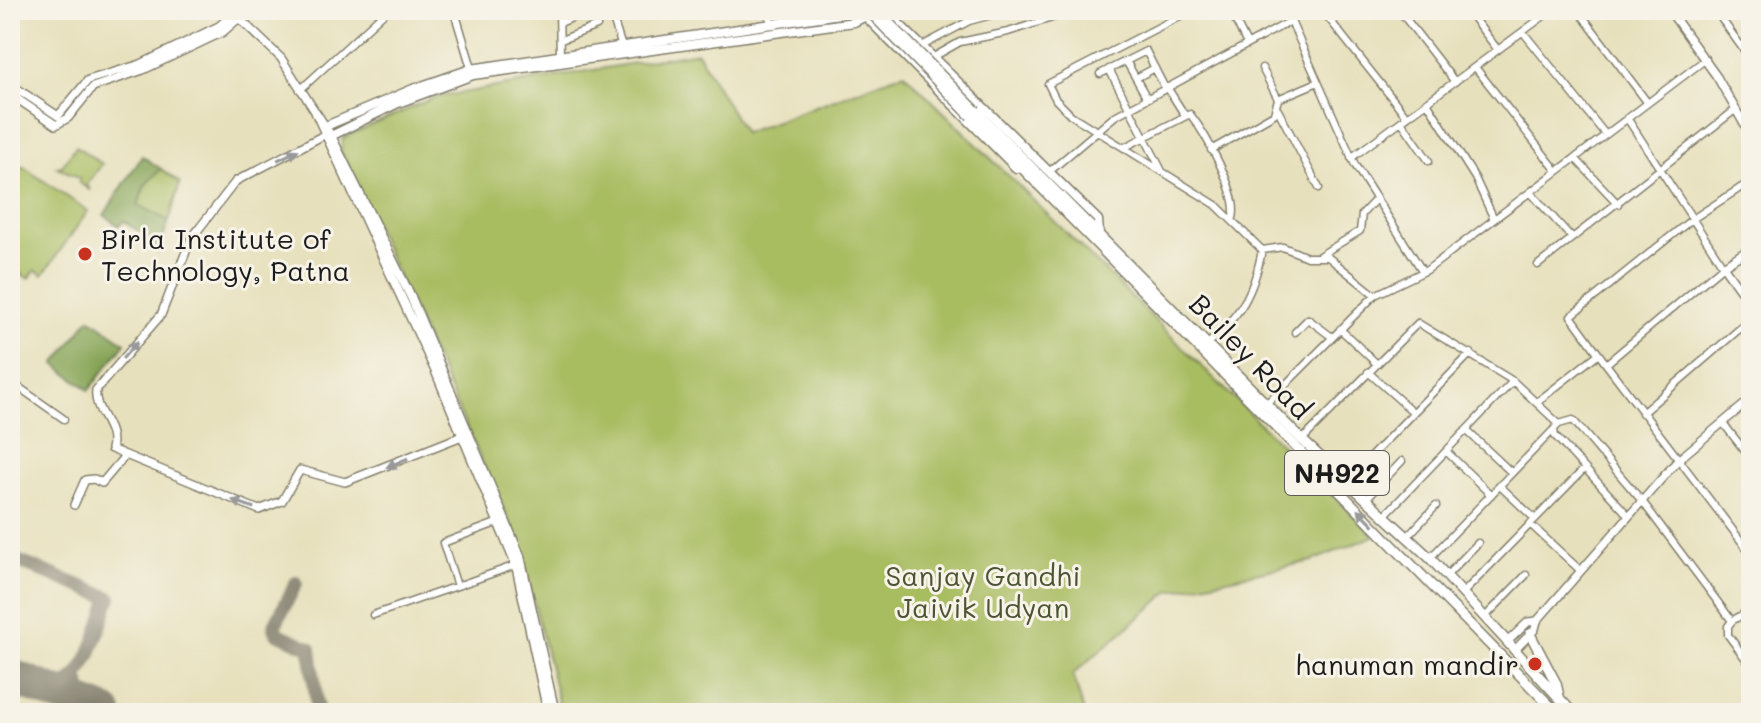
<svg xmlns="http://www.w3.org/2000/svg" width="1761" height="723" font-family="Mali,sans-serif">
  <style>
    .green { fill: #a8bc60; stroke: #626c3e; stroke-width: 2 }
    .forest { fill: #86a456; stroke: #516039; stroke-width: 2 }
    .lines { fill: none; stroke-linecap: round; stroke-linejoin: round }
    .taxiway { stroke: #827e6c; stroke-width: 14 }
    .runway { stroke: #827e6c; stroke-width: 36 }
    .minor-casing { stroke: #827e6c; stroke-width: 9 }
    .tertiary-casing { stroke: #827e6c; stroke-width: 10 }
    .secondary-casing { stroke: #827e6c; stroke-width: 11 }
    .trunk-casing { stroke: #827e6c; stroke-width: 12 }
    .minor { stroke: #fff; stroke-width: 6 }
    .tertiary { stroke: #fff; stroke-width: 7 }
    .secondary { stroke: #fff; stroke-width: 8 }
    .trunk { stroke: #fff; stroke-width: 9 }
    .trunk-bridge-casing { stroke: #827e6c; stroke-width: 12; stroke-linecap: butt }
    .trunk-bridge { stroke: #fff; stroke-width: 9 }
    .oneway { fill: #999 }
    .poi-dot { fill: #c8321e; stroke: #f7f3e8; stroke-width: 3 }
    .labels { text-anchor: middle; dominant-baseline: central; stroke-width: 6; stroke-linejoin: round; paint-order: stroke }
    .shield { fill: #f7f3e8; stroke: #5e5c59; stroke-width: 2 }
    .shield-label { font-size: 26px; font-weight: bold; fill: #1c1c1c }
    .poi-label { font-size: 28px; fill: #1c1c1c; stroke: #f7f3e8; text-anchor: start }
    .street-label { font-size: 28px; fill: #1c1c1c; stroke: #f7f3e8 }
    .park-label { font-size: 28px; fill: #4d5434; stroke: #f7f3e8 }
  </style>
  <rect width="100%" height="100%" fill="#f7f3e8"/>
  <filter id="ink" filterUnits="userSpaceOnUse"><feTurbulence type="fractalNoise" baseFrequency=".0125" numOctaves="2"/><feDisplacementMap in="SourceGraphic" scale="16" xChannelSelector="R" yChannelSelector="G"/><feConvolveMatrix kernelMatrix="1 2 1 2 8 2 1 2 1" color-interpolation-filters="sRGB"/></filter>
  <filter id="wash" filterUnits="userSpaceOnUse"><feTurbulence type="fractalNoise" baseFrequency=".006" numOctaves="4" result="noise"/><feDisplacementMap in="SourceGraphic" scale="32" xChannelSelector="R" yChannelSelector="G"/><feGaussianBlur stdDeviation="1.8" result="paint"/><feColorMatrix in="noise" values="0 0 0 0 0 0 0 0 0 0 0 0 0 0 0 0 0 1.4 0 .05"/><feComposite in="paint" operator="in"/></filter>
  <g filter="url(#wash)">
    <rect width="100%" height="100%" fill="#e7e0bc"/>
    <path class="green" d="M697,52L744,133L904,73L1374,536L1312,561L1170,591L1073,674L1084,713H561L520,545L341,151L343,138L433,98Z
      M76,146L102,164L87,185L91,191L78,182L80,178L57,167L62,166Z
      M22,166L88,211L43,275L35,270L29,279L22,274L17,281L10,276V184Z
      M161,169L180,183L169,221L138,205L145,185Z"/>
    <path class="forest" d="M142,156L161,169L145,185L138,205L169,221L158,253L146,244L148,238L124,221L119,226L104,215Z
      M90,318L125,343L89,390L55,364Z"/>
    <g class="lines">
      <path class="taxiway" d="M10,558L110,598C97,630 89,682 52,692
        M296,583L274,627L277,633L310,648L318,713
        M78,678L82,697L90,707"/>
      <path class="runway" d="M10,676L105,713"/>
    </g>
  </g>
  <g filter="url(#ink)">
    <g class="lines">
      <g class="minor-casing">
        <path id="minor" d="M559,10L560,56
          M610,10L622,47
          M765,10L774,25
          M1192,10L1048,84L1056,100L1071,115L1216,205L1262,250C1253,296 1241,313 1208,344
          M1230,10L1247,44
          M1286,10L1355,165L1423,272
          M1322,10L1407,117
          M1399,10L1455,82
          M1467,10L1498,50
          M1578,10L1647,102
          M1715,10L1751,60
          M455,14L469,10
          M560,23L590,10
          M1523,32L1605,134
          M561,40L597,26
          M922,46L969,21L1010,10
          M930,59L960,42L1008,32L1077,10
          M1126,61L1147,98
          M1475,67L1557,171
          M1262,68L1278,99L1318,82
          M1109,69L1161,169
          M1100,74L1146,51L1165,88
          M1136,78L1155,68
          M1167,87L1184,114
          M300,90L387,10
          M1427,102L1475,178L1494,219
          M1278,110L1319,188
          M1627,118L1723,266L1606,364L1751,554
          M1401,121L1429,161
          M1125,147L1190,114C1205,133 1240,195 1233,218
          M1211,150L1274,114L1278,99
          M1351,158L1552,10
          M1575,158L1618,204
          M1050,171L1115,116L1291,21
          M1530,192L1572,238
          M1262,250L1283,247L1307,257H1328L1375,295
          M1319,256L1360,231L1362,214L1376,199
          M1538,265L1735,110
          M1340,329L1376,363
          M1295,332L1308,319L1332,337
          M1606,364L1571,316L1691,220L1751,181
          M1368,372L1413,412
          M10,381L64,419
          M1537,402L1598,354
          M1266,404L1375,295L1427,270L1706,59
          M1642,413L1751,319
          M1723,423L1751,459
          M1466,430L1512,473
          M1554,430L1555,436L1629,516
          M1302,440L1418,323L1513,381L1559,424
          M1446,451L1491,495
          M1346,482L1471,353
          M1500,486L1535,519
          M1367,498L1402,461
          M1385,515L1513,381
          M499,522L443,543L457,586L516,565
          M1530,524L1581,571
          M1408,536L1436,506
          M1430,558L1559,424L1573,420L1642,501L1732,621L1728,626V635L1751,666
          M1447,575L1478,543
          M1464,592L1584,469
          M373,615L457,586
          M1484,618L1526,575
          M1732,621L1751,609"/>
      </g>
      <g class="tertiary-casing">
        <path id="tertiary" d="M454,10L473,73
          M1669,10L1717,77L1751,136
          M238,17L281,58L316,113
          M10,84L58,116L88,80L141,64L219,26L234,13
          M10,94L56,125L68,118L93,87L143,70L223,32L239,18
          M324,135L236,181L191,239L161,315L96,390C93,412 117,426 111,449L259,510L282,501L300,470L345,482L467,434
          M1751,248L1723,266L1751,305
          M74,505L85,480L94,479L102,483L124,457
          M1507,642L1528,622L1537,621
          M1514,651L1535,629L1537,621L1678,460L1751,399"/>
      </g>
      <g class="secondary-casing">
        <path id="secondary" d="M885,10L1098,220L1099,234
          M865,16L1016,168
          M316,113L331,136L411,297L520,556L555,713
          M316,113L436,372L516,565L548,713
          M326,126L413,89L471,69L866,10
          M331,136L398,103L473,75L854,22L878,10"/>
      </g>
      <g class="trunk-casing">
        <path id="trunk" d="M976,111L1302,440L1430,558L1573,713
          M971,116L1557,713
          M1530,634L1556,683L1559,696"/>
      </g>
      <use href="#minor" class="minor"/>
      <use href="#tertiary" class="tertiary"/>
      <use href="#secondary" class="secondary"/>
      <use href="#trunk" class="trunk"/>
      <g class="trunk-bridge-casing">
        <path id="trunk-bridge" d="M868,10L971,116
          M887,21L976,111"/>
      </g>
      <use href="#trunk-bridge" class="trunk-bridge"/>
    </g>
    <defs><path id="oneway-solid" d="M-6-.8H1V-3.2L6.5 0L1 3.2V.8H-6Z" transform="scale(2)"/></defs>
    <g class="oneway">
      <use href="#oneway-solid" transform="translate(288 155) rotate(-26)"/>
      <use href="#oneway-solid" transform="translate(130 350) rotate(-49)"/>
      <use href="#oneway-solid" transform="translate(397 463) rotate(157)"/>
      <use href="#oneway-solid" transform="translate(243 504) rotate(-160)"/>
      <use href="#oneway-solid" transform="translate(1366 517) rotate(-134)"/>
    </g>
  </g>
  <g class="poi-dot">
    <circle cx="85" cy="254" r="8"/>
    <circle cx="1535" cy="664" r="8"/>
  </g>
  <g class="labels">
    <rect class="shield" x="1285" y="451" width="104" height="44" rx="6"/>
    <g class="shield-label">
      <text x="1337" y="473">NH922</text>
    </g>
    <g class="poi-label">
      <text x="101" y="238">Birla Institute of<tspan x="101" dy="32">Technology, Patna</tspan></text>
      <text x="1519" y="664" text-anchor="end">hanuman mandir</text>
    </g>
    <g class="street-label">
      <text transform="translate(1251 356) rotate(46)">Bailey Road</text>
    </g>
    <g class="park-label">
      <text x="983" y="575">Sanjay Gandhi<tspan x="983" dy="32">Jaivik Udyan</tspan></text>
    </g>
  </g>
  <rect width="1761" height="723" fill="none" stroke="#f7f3e8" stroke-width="40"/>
</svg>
